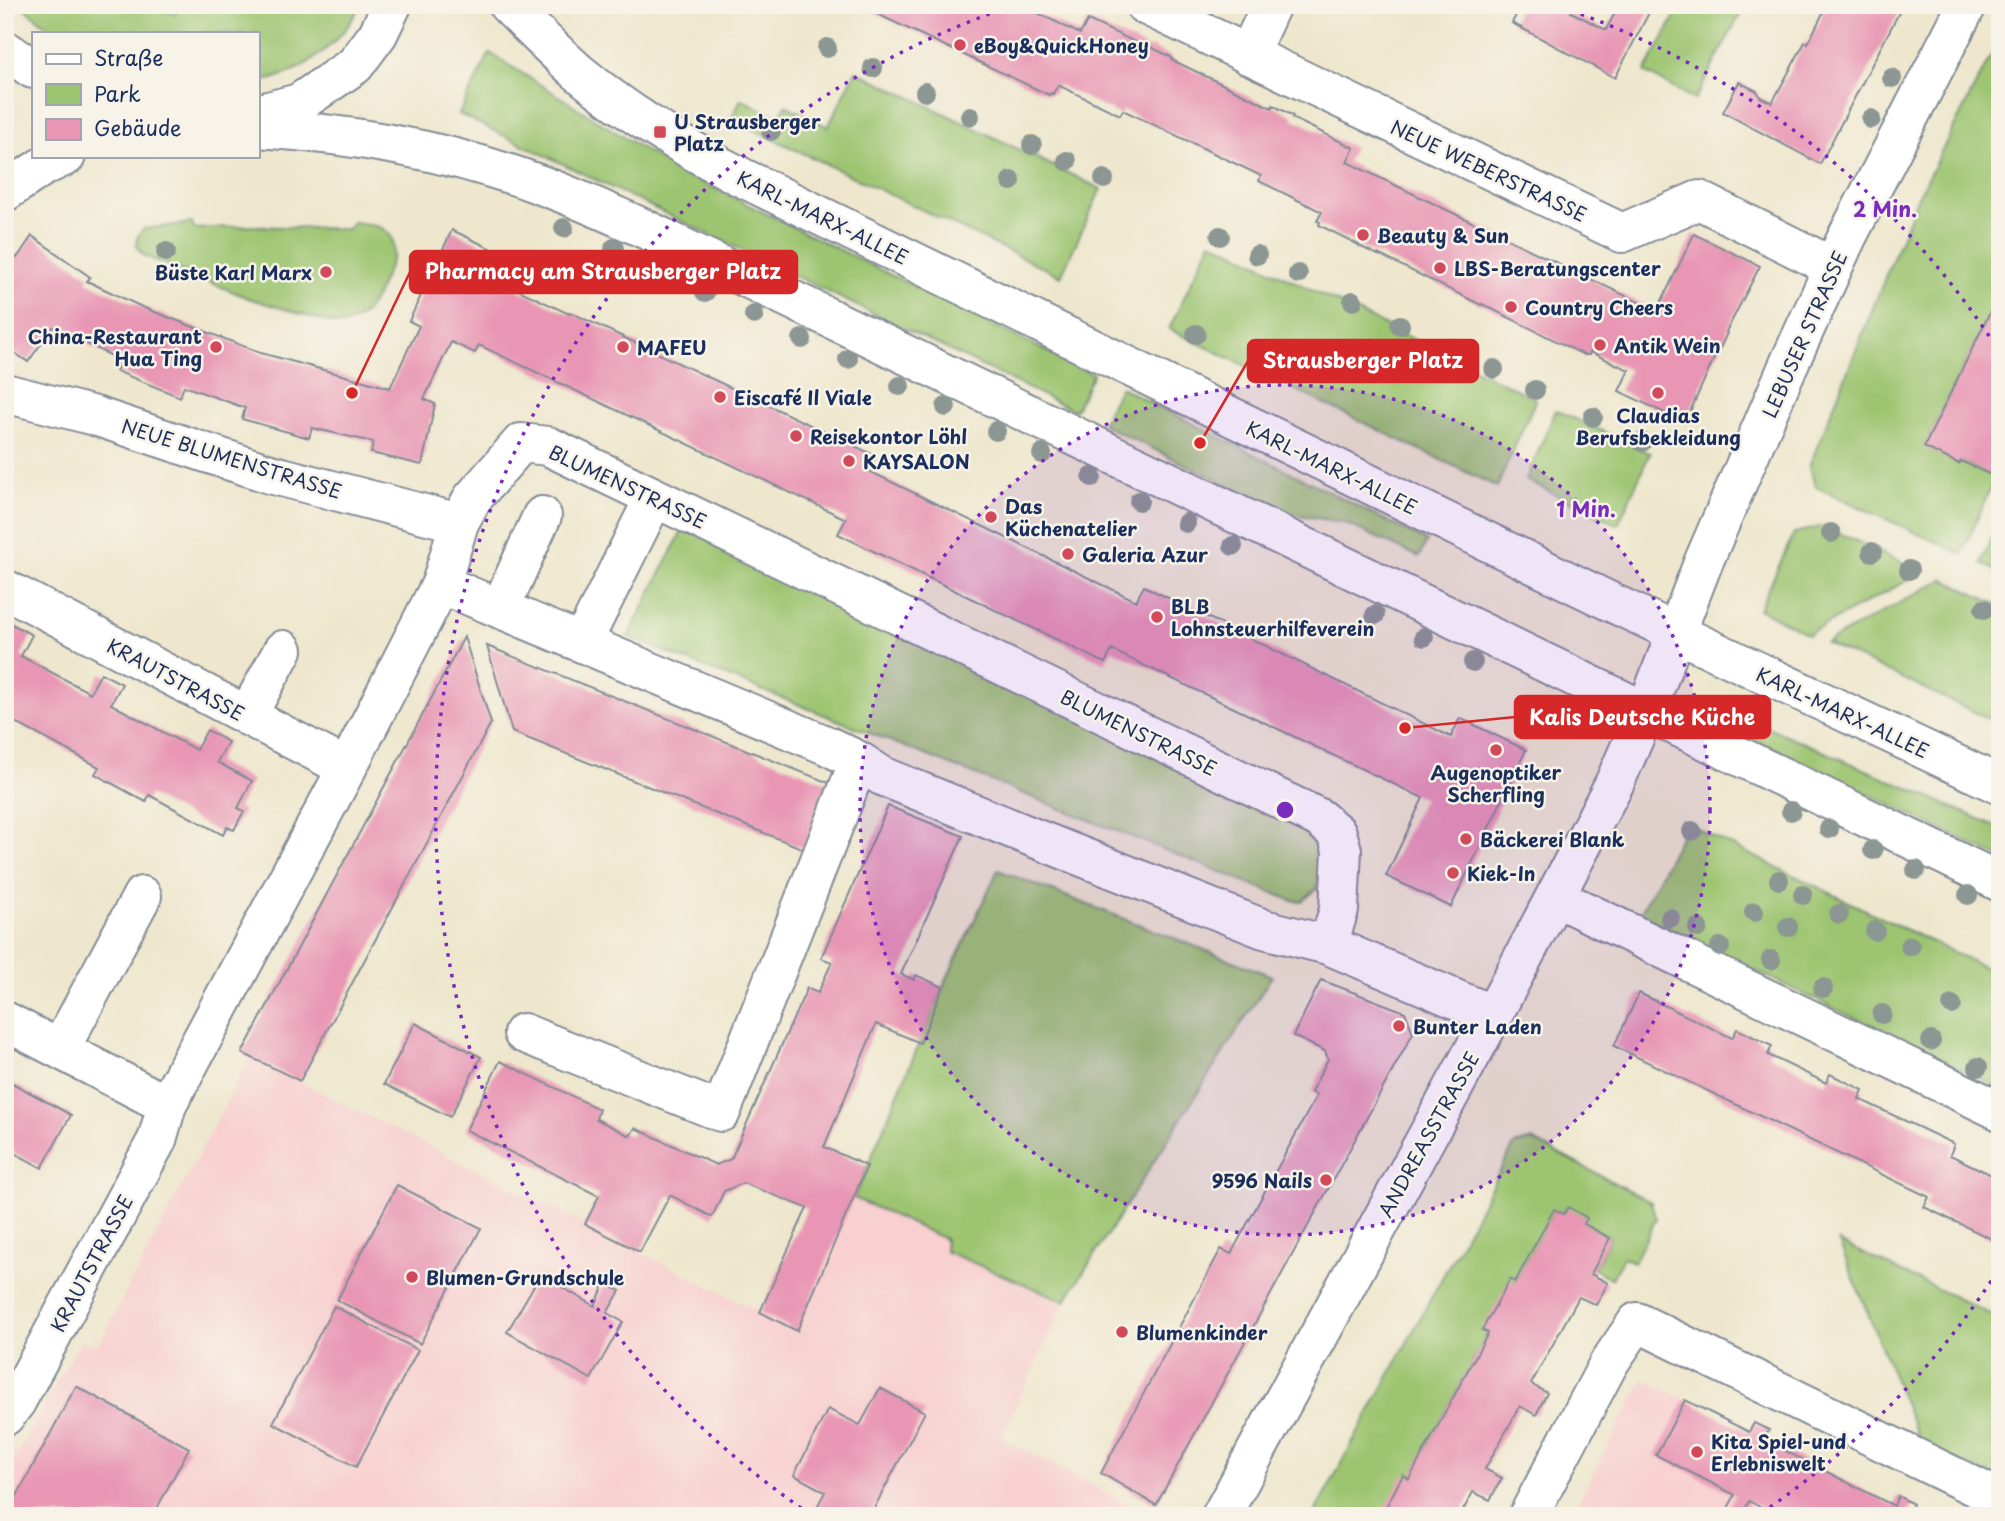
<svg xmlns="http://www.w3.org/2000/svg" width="2005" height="1521" font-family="'Playpen Sans',sans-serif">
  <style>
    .built { fill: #f7d0cf }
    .green { fill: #9dc571; stroke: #5c7a68; stroke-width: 2 }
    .building { fill: #e896b4 }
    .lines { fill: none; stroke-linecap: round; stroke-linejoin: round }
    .minor-casing { stroke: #848b96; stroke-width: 42 }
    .major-casing { stroke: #848b96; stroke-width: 42 }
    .minor { stroke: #fff; stroke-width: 38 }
    .major { stroke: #fff; stroke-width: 38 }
    .tree { fill: #8c9693 }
    .ring { fill: none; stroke: #7b2cbf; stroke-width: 3.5; stroke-dasharray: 3.5 7 }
    .poi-dot { fill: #d1495b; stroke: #f7f3e8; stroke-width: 2.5 }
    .labels { text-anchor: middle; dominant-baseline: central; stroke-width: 5; stroke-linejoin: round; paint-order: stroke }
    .poi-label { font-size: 19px; font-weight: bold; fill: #1b2f5e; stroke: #f7f3e8; text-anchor: start }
    .street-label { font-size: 19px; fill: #1b2f5e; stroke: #f7f3e8 }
    .centre { fill: #7b2cbf; stroke: #f7f3e8; stroke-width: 3.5 }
    .ring-label { font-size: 21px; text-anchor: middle; font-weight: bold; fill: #7b2cbf; stroke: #f7f3e8; stroke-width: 5; stroke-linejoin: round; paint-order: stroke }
    .leader { fill: none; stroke: #d62828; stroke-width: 2.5 }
    .callout-dot { fill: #d62828; stroke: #f7f3e8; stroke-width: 2.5 }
    .callout { fill: #d62828; stroke: #d62828; stroke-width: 2.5 }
    .callout-label { font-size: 21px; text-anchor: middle; font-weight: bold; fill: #fff }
  </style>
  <rect width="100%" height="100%" fill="#f7f3e8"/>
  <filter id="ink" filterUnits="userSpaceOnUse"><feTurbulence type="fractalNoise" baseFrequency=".0143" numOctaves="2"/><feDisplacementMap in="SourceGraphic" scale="14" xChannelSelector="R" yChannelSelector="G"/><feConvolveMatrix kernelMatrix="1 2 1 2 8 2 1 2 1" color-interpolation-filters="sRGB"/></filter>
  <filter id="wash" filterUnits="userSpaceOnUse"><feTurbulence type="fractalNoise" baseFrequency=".00686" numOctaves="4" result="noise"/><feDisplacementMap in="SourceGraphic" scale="28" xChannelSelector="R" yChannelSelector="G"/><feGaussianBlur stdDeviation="1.57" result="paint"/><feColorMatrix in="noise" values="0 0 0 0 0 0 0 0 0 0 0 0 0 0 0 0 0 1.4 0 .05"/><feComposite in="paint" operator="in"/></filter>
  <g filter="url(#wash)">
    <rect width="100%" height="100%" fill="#eee7cd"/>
    <path class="built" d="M250,1057L797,1330L854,1198L946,1239L945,1251L1065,1301L1001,1438L1150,1516H5V1476L80,1341L98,1345Z
      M1644,1379L1894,1505L1914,1516H1570Z"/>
    <path class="green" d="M20,5H162L174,14L181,5H360C342,44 299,76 257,82V33H56Z
      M1681,5H1745L1695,100L1645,72Z
      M2000,38V292L1925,446L1959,464L1961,461L1995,477L1962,554L1816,487L1809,467L1916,201Z
      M490,53L673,168L1093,374L1075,411L459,114Z
      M856,71L1101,189L1061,276L731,119L741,99L779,118L786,105L828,127Z
      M353,222C376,225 398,226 393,257C381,284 372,323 338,325L251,299L145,256C134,248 134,237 144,229L192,223L194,229L245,226L348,229Z
      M1211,241L1536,399L1497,487L1169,329Z
      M1120,387L1427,541L1419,557L1345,523L1283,512L1102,424Z
      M1556,410L1650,453L1618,525L1526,480Z
      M2000,516V573L1981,563Z
      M1824,526L1923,572L1808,634L1759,609L1794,533Z
      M684,527L1311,829L1325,848L1317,889L1302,901L1291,900L628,637Z
      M1943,579L2000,606V724L1826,643Z
      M1733,712L2000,828V858L1729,727Z
      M1687,824L2000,975V1088L1639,915Z
      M998,870L1272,976L1065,1301L945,1251V1239L854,1198L943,987Z
      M1532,1140L1651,1202L1656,1219L1634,1262L1623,1257L1612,1279L1594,1269L1610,1238L1554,1210L1390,1516H1313L1514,1145Z
      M1839,1242L2000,1319V1482L1920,1442Z"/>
    <g id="blocks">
      <path class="building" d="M858,5H1022L1080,34L1088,20L1150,49L1151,47L1171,57L1172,60L1272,108L1273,105L1293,116L1292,118L1354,148L1347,162L1657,311L1694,234L1760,266L1726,332L1727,333L1717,355L1716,354L1685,423L1619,391L1629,370L1590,352L1589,355H1584L1482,304L1481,305L1378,254V255L1359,246V245L1319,225L1320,222L1317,221L1322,212L1259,181L1261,176L1253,172L1123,110L1120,115L1058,85L1053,94L1051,93L1049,95Z
        M1521,5H1575L1571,12L1606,30L1619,5H1653L1615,78L1512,23Z
        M1827,5H1903L1820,164L1723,112L1739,82L1757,91L1760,97L1772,103L1805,42L1808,43Z
        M452,230L519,262L508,285L569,314L570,312L876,456L869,471L1136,601L1144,586L1451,737L1460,718L1526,750L1451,907L1386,876L1423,798L1112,650L1105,663L838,534L846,519L479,345L475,353L451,342L424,399L435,404L422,465L371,453L373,442L312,428L309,438L242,419L245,408L184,386L180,397L116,371L120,360L53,327L28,362L5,346V264L12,254L17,258L32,236L90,277L87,281L142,307L261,353L390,388L419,326L409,321Z
        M2000,292V472L1998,471L1995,477L1961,461L1959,464L1924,447Z
        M10,623L32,635L21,656L90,693L101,673L122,684L111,704L196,750L207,730L228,742L217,762L252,781L238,808L244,811L234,830L227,827L223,835L149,795L146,802L95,774L99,767L5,717V633Z
        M464,637L491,723L300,1081L242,1053Z
        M487,646L829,783L804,849L512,732Z
        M888,806L963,836L901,974L914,980L916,975L943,987L920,1043L876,1024L824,1147L867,1166L797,1331L760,1312L807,1208L743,1183L724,1191L712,1217L670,1195L640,1252L585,1224L599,1196L466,1130L500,1061L599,1109L596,1119L630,1136L635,1128L716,1165L731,1159L807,988L818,993L832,962L821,958Z
        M1321,980L1405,1012L1413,1033L1156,1505L1101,1473L1221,1249L1231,1254L1317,1095L1311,1092L1328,1059L1325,1051L1293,1036Z
        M1639,993L1732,1038L1737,1029L1772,1046L1768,1055L1826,1083L1830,1074L1863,1090L1859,1099L1954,1144L1950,1155L2000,1179V1243L1924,1207L1929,1197L1614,1046Z
        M415,1023L481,1057L450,1117L384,1084Z
        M5,1079L71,1115L42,1168L5,1148Z
        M397,1185L481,1228L420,1344L337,1300Z
        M1568,1207L1587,1218L1584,1224L1610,1238L1591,1274L1608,1283L1596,1305L1579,1297L1531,1384L1547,1393L1536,1415L1520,1406L1485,1469L1502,1478L1490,1500L1473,1492L1460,1516H1381L1403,1475L1409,1479L1488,1333L1482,1330L1510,1279L1515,1282L1554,1209L1564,1214Z
        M540,1275L595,1306L605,1283L620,1291L607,1313L623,1322L591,1379L507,1332Z
        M334,1306L418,1350L356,1467L273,1423Z
        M76,1386L189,1448L153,1516H6Z
        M880,1388L925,1412L870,1516H812L825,1492L794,1475L828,1409L860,1425Z
        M1685,1400L1749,1432L1754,1423L1769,1430L1764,1440L1894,1506L1898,1496L1913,1504L1908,1513L1914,1516H1776L1749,1501L1741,1516H1724L1735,1495L1656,1455Z"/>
    </g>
  </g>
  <g filter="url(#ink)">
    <use href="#blocks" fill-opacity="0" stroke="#848b96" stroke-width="2"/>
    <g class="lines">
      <g class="minor-casing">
        <path id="minor" d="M1145,5L1622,233L1699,200L1833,267
          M1248,55L1271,5
          M5,393L95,416L270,474L459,523
          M441,584L826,745L859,761L882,776L1032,837L1264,929L1328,945L1493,1015
          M5,589L347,768
          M500,609L542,516
          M582,643L654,498
          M247,716L283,650
          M1555,897L2000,1111
          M5,1021L167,1105
          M523,1033L721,1112L859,761
          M60,1049L142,896
          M5,1416L16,1402L157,1140L167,1105L347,768L441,584L459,523L472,499L521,443L548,446L1319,818L1337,833L1342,850L1339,910L1328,945
          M1221,1516L1493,1015L1614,784L1646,711L1703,563L1788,366L1847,237L1967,5
          M1528,1516L1609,1363L1637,1322L2000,1499"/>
      </g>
      <g class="major-casing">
        <path id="major" d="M508,5C531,28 554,51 578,72C628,114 683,147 741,177L1617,605L2000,785
          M5,50L33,69
          M257,114L299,103L355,65L378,34L392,5
          M257,128C353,134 451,151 541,185C577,198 611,214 645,229L2000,882
          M5,192L42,167L66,156"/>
      </g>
      <use href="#minor" class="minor"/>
      <use href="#major" class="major"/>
    </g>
    <g class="tree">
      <circle cx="827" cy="48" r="10"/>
      <circle cx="873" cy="68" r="10"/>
      <circle cx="1892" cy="78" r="10"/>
      <circle cx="925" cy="92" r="10"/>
      <circle cx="970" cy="116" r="10"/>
      <circle cx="1871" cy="119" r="10"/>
      <circle cx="771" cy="131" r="10"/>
      <circle cx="1032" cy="145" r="10"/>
      <circle cx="1067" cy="161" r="10"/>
      <circle cx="1104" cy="179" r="10"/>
      <circle cx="1011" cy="181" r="10"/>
      <circle cx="564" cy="228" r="10"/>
      <circle cx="1220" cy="236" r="10"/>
      <circle cx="614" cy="248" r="10"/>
      <circle cx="166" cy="252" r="10"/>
      <circle cx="1257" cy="255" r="10"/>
      <circle cx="1298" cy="274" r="10"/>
      <circle cx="705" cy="292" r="10"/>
      <circle cx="1353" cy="301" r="10"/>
      <circle cx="754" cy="315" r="10"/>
      <circle cx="1400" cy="325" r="10"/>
      <circle cx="1196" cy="334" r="10"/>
      <circle cx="802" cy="339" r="10"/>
      <circle cx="1448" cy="348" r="10"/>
      <circle cx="848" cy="359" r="10"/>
      <circle cx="1494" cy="369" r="10"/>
      <circle cx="900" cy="386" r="10"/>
      <circle cx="1535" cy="390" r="10"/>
      <circle cx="946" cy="407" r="10"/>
      <circle cx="1593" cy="417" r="10"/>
      <circle cx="996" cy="431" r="10"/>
      <circle cx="1642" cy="442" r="10"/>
      <circle cx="1042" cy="454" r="10"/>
      <circle cx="1092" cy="477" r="10"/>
      <circle cx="1139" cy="501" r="10"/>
      <circle cx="1186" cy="523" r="10"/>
      <circle cx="1831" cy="533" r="10"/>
      <circle cx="1233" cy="546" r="10"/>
      <circle cx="1872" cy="552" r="10"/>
      <circle cx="1909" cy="570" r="10"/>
      <circle cx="1984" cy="609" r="10"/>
      <circle cx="1375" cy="615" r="10"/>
      <circle cx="1424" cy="637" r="10"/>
      <circle cx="1473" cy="662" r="10"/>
      <circle cx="1791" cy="811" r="10"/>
      <circle cx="1829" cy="829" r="10"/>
      <circle cx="1692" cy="831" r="10"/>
      <circle cx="1873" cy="850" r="10"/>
      <circle cx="1916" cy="870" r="10"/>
      <circle cx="1779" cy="880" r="10"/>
      <circle cx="1803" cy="895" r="10"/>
      <circle cx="1968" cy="895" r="10"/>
      <circle cx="1754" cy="912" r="10"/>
      <circle cx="1839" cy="914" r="10"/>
      <circle cx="1670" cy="918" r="10"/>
      <circle cx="1788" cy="927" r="10"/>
      <circle cx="1698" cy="928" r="10"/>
      <circle cx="1875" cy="931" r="10"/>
      <circle cx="1910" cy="946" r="10"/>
      <circle cx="1720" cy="947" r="10"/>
      <circle cx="1771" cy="960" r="10"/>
      <circle cx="1823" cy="988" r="10"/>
      <circle cx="1952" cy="1005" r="10"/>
      <circle cx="1882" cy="1014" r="10"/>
      <circle cx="1931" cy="1041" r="10"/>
      <circle cx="1978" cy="1067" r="10"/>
    </g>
  </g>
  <circle cx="1285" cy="810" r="425" fill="#7b2cbf" fill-opacity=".12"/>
  <g class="ring">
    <circle cx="1285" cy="810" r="425"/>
    <path d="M1997 1272A849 849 0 0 1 1760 1514M810 1514A849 849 0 0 1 1009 7M1561 7A849 849 0 0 1 1997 348"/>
  </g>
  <g class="poi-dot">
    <circle cx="960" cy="45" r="7"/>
    <rect x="653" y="125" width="14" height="14" rx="3.5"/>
    <circle cx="1363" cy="235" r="7"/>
    <circle cx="1440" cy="268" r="7"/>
    <circle cx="326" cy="272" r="7"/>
    <circle cx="1511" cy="307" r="7"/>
    <circle cx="1600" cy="345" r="7"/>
    <circle cx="216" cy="347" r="7"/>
    <circle cx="623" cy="347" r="7"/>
    <circle cx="1658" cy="393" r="7"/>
    <circle cx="720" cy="397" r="7"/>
    <circle cx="796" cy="436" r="7"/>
    <circle cx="849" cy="461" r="7"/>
    <circle cx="991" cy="517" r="7"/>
    <circle cx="1068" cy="554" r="7"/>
    <circle cx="1157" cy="617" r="7"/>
    <circle cx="1496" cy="750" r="7"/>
    <circle cx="1466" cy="839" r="7"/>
    <circle cx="1453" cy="873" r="7"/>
    <circle cx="1399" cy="1026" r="7"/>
    <circle cx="1326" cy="1180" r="7"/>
    <circle cx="412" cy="1277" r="7"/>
    <circle cx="1122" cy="1332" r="7"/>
    <circle cx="1697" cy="1452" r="7"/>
  </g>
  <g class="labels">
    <g class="poi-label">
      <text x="974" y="45">eBoy&amp;QuickHoney</text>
      <text x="674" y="121">U Strausberger<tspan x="674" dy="22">Platz</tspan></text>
      <text x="1377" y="235">Beauty &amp; Sun</text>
      <text x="1454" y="268">LBS-Beratungscenter</text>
      <text x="312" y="272" text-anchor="end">Büste Karl Marx</text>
      <text x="1525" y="307">Country Cheers</text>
      <text x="202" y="336" text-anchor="end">China-Restaurant<tspan x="202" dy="22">Hua Ting</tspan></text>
      <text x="1614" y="345">Antik Wein</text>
      <text x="637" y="347">MAFEU</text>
      <text x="734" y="397">Eiscafé Il Viale</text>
      <text x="1658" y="415" text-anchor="middle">Claudias<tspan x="1658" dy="22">Berufsbekleidung</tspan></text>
      <text x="810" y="436">Reisekontor Löhl</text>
      <text x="863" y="461">KAYSALON</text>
      <text x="1005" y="506">Das<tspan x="1005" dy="22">Küchenatelier</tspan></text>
      <text x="1082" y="554">Galeria Azur</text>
      <text x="1171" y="606">BLB<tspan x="1171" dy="22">Lohnsteuerhilfeverein</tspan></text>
      <text x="1496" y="772" text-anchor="middle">Augenoptiker<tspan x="1496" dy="22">Scherfling</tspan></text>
      <text x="1480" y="839">Bäckerei Blank</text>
      <text x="1467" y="873">Kiek-In</text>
      <text x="1413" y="1026">Bunter Laden</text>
      <text x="1312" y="1180" text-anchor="end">9596 Nails</text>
      <text x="426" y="1277">Blumen-Grundschule</text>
      <text x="1136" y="1332">Blumenkinder</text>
      <text x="1711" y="1441">Kita Spiel-und<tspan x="1711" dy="22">Erlebniswelt</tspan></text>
    </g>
    <g class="street-label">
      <text transform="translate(1489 170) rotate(25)">NEUE WEBERSTRASSE</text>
      <text transform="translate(823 217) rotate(26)">KARL-MARX-ALLEE</text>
      <text transform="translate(1804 334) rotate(-66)">LEBUSER STRASSE</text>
      <text transform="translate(232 458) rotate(17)">NEUE BLUMENSTRASSE</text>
      <text transform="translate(1332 467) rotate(26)">KARL-MARX-ALLEE</text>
      <text transform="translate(628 486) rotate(25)">BLUMENSTRASSE</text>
      <text transform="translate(176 679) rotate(28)">KRAUTSTRASSE</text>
      <text transform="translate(1843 712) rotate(25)">KARL-MARX-ALLEE</text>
      <text transform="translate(1139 732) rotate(26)">BLUMENSTRASSE</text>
      <text transform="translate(1428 1134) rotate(-61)">ANDREASSTRASSE</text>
      <text transform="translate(91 1263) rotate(-62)">KRAUTSTRASSE</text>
    </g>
  </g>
  <circle cx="1285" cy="810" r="10" class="centre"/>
  <g class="ring-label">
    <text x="1885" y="217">2 Min.</text>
    <text x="1586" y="517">1 Min.</text>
  </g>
  <path class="leader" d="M352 393L410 272M1200 443L1248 361M1405 728L1515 717"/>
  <g class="callout-dot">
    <circle cx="352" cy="393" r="7"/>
    <circle cx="1200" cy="443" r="7"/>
    <circle cx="1405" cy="728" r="7"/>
  </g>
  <g class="callout">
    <rect x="410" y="251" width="387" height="42" rx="7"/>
    <rect x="1248" y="340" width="230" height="42" rx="7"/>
    <rect x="1515" y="696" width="255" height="42" rx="7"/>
  </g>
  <g class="callout-label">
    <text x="603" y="279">Pharmacy am Strausberger Platz</text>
    <text x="1363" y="368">Strausberger Platz</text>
    <text x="1642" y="725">Kalis Deutsche Küche</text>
  </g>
  <rect width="2005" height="1521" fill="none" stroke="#f7f3e8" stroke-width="28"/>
  <rect x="32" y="32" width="228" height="126" fill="#f7f3e8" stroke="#9fa5b1" stroke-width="2"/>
  <rect x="46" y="54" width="35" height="10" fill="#ffffff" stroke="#9fa5b1" stroke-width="2"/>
  <text x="94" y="66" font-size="21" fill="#1b2f5e">Straße</text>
  <rect x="46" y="84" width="35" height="21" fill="#9dc571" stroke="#9fa5b1" stroke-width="2"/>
  <text x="94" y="102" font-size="21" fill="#1b2f5e">Park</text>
  <rect x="46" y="119" width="35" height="21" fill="#e896b4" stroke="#9fa5b1" stroke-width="2"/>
  <text x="94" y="136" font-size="21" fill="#1b2f5e">Gebäude</text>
</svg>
